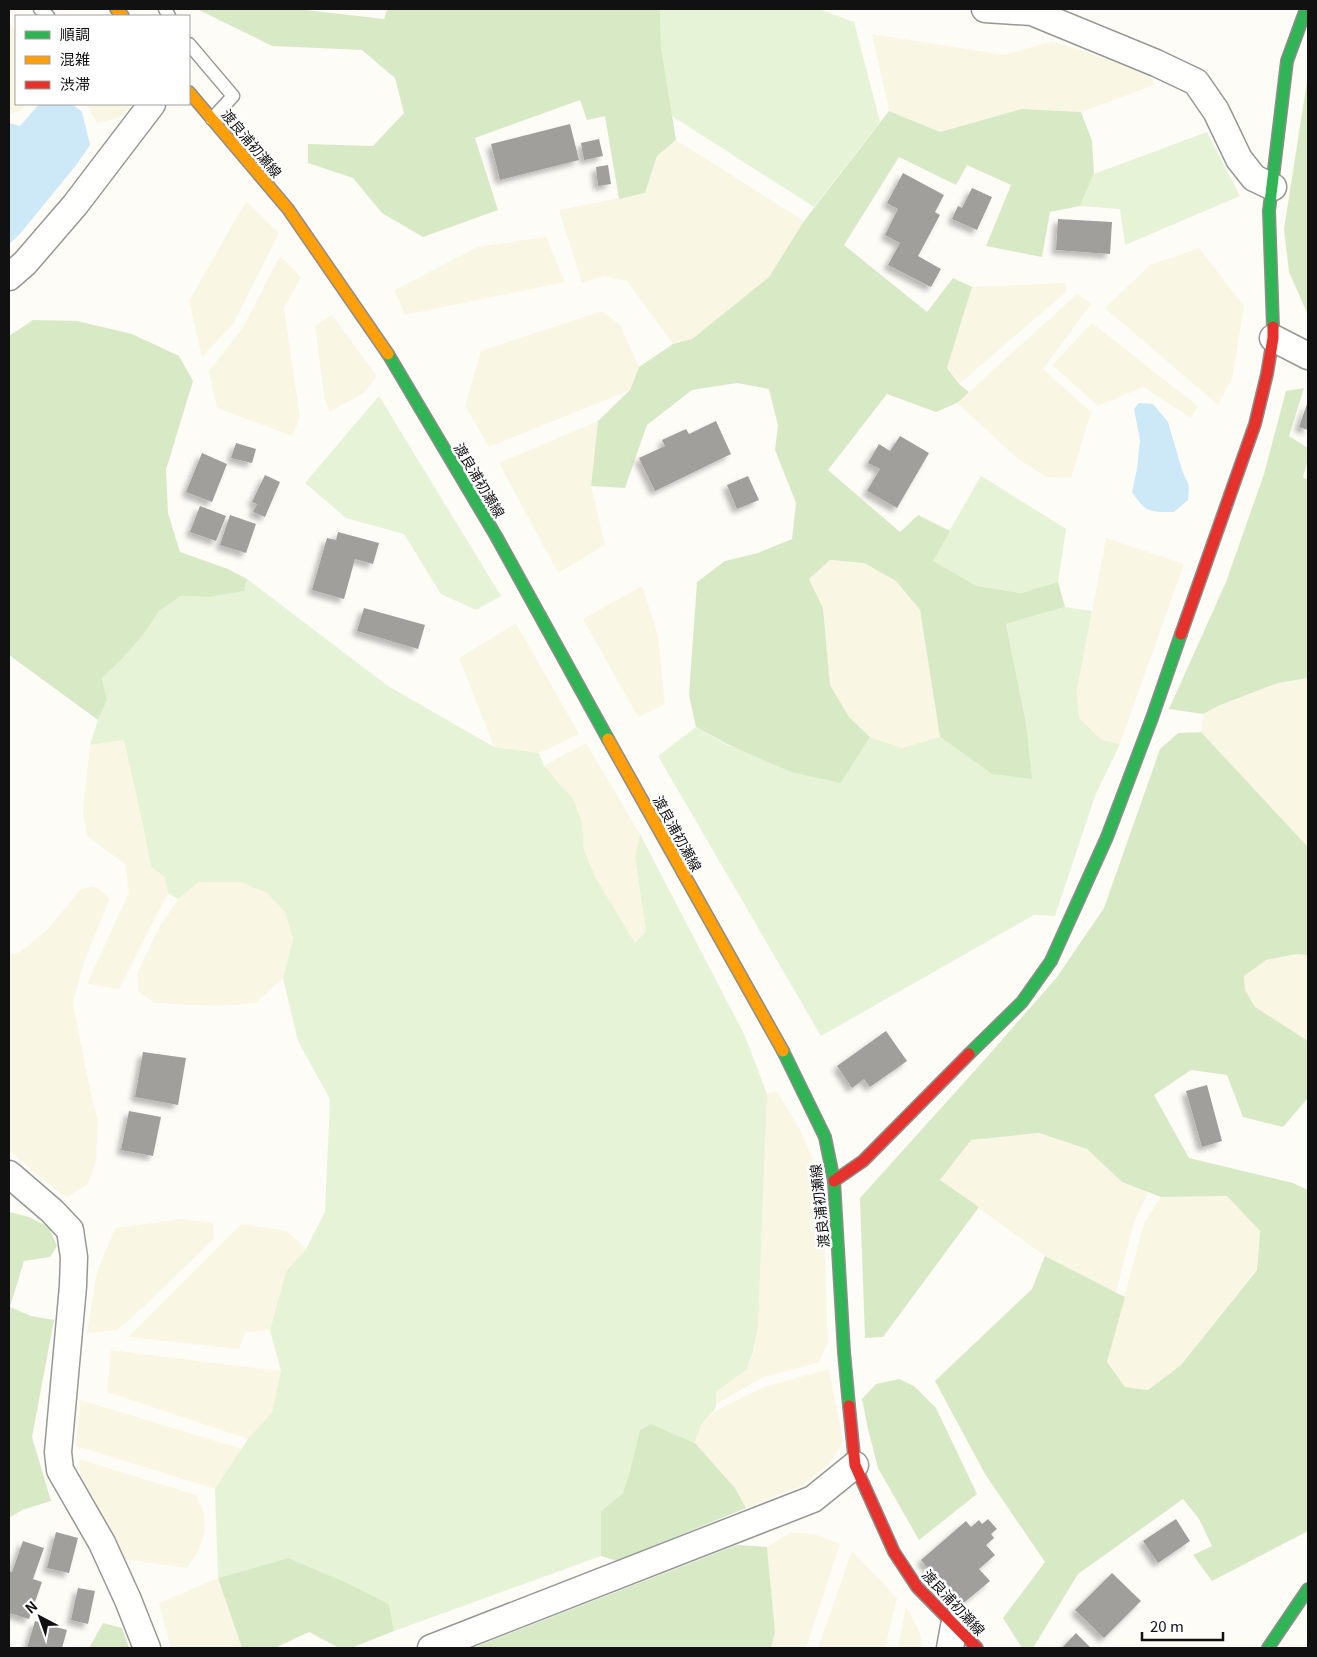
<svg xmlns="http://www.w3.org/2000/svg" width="1317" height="1657" font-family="Georgia,'Noto Sans JP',serif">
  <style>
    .farmland { fill: #f9f7e4 }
    .green { fill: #e7f3d7 }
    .forest { fill: #d8eac5 }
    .water { fill: #cde8f7 }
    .building { fill: #a19f9c; filter: url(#shadow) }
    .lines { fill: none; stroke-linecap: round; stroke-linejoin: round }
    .lane-casing { stroke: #979795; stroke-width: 15 }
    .street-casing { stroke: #979795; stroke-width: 29 }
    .fast-casing { stroke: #8e8d8b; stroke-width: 14 }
    .slow-casing { stroke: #8e8d8b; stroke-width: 14 }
    .jam-casing { stroke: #8e8d8b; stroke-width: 14 }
    .lane { stroke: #fffffe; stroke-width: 12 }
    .street { stroke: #fffffe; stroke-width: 26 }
    .fast { stroke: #30b455; stroke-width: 11 }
    .slow { stroke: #ff9f0a; stroke-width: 11 }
    .jam { stroke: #e5322d; stroke-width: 11 }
    .labels { text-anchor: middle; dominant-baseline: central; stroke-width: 5; stroke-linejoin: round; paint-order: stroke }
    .street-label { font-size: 14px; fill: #111; stroke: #fff }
  </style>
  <defs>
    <filter id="shadow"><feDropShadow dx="-4.5" dy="4.5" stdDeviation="2.5" flood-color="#0004"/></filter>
  </defs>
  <rect width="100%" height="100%" fill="#fdfcf7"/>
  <path class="farmland" d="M9,23L16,30V104H27L20,111L10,114Z
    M872,34L1004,55L1053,41L1151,74L1154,85L1081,112L1022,109L940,132L889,111Z
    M86,104H132L121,117L97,123Z
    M676,140L804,221L769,277L692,339L673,344L627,281L604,276L582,283L559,210L645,193L657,156Z
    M246,201L279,233L233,324L202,357L189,301Z
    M546,237L565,282L405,315L394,290L478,247Z
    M1199,248L1244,306L1232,379L1218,405L1105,308L1150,265Z
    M280,256L301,277L284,308L300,418L292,436L217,408L209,371L242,329Z
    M1065,283L1066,292L959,384L947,368L972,287Z
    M1077,294L1091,304L1043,369L1091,412L1071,478L1046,477L1017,458L957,403Z
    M602,311L620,325L639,367L630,390L489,447L465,406L481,351Z
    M332,315L377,376L365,392L330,412L325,401L315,326Z
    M1092,323L1198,406L1191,418L1143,387L1098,406L1052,365Z
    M598,421L591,486L605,545L558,573L499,463Z
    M1106,538L1184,564L1120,744L1102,740L1079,718L1077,690Z
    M830,560L864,563L896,581L920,610L940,737L902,748L870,737L849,717L830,685L823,608L809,579Z
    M642,586L658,635L665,705L638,717L583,619Z
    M516,623L579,734L539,753L494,747L459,658Z
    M1308,678V847L1201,732L1203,714L1220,705L1278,683Z
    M124,739L144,830L151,867L165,877L168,893L119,989L87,984L129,892L125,864L87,836L83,811L90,745Z
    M586,743L640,834L635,858L646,931L635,943L596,878L584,850L582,823L544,766Z
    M199,882H240L267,893L285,912L293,938L283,978L256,1003L217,1006L154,1003L138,991L137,974L157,931L178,899Z
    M94,886L110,898L84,962L73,1003L90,1090L98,1121L96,1162L88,1184L67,1197L53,1188L9,1151V955L20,952L46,931L81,889Z
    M1297,954L1308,955V1041L1255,1007L1245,990L1244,975L1266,960Z
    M777,1091L800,1130L813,1159L824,1233L828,1343L819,1362L761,1378L717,1404L716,1392L746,1370L754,1353L758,1328L767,1094Z
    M1039,1133L1087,1149L1122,1182L1148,1192L1134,1222L1116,1292L1045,1256L940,1180L971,1140Z
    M1227,1196L1260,1231L1257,1269L1181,1365L1148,1390L1125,1387L1107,1362L1144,1223L1161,1197Z
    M182,1219L213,1223L214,1238L151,1300L117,1330L87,1333L97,1272L115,1228Z
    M241,1224L287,1231L306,1249L286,1271L270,1330L246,1332L239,1349L128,1337Z
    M111,1350L281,1371L272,1412L248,1439L107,1392Z
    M829,1369L843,1442L829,1464L802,1486L746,1508L735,1488L695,1443L701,1425L715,1411L764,1387Z
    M80,1400L242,1449L215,1489L76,1446Z
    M79,1459L196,1495L204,1513L205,1532L198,1552L187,1568L122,1559L80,1480Z
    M791,1532L817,1535L840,1544L806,1648H771L775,1632L767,1547Z
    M852,1551L897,1598L885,1648H818Z
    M218,1578L242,1648H171L159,1603Z
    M906,1606L920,1633L922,1648H898Z"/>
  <path class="green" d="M660,9H819L854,22L880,122L814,207L672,116L661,47Z
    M1207,132L1240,196L1125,245L1120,209L1080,206L1094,174Z
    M379,396L501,596L476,610L441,594L404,534L346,518L305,483Z
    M981,476L1066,529L1058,582L1021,593L977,586L932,561Z
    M247,579L388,686L494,747L539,753L544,766L573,799L582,823L584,850L596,878L635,943L646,931L635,858L640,834L745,1036L767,1094L758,1328L753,1353L746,1370L716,1392C718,1413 713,1409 702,1424C699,1429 697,1437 695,1443L651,1424L631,1467L623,1493L601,1511V1556L394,1631L389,1604L288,1558L218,1578L215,1489L248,1439L272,1412L281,1371L270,1330L286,1271L306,1249L325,1212L330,1099L298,1041L283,978L293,938L285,912L267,893L240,882H199L178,899L168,893L165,877L151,867L144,830L124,740L90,745L98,720L107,700L102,678L121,660L144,634L159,611L181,596L209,597L243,591Z
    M1065,607L1092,611L1077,690L1079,718L1102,740L1120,744L1095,796L1055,916L1034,915L821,1036L658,756L696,727L727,745L841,783L870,737L902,748L940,737L992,774L1026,723L1006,624Z"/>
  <path class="forest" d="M197,9H297L384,19L387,9H660L661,47L676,140L657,156L645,193L619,199L605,116L587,120L580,100L475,138L498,210L423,237L382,213L353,178L308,163V144L373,146L404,113L395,78L362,50L272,46Z
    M1308,75V315L1289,272L1284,229Z
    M1022,109L1081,112L1092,141L1094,174L1080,206L1050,212L1042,257L986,246L1011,185L967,165L956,185L899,157L844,245L927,312L953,278L972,287L947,368L959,384L969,392L957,403L936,412L887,394L828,470L900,532L918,515L950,531L933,561L977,586L1021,593L1058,582L1065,607L1006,624L1026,723L1032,779L992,774L940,737L920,610L896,581L864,563L830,560L809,579L823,608L830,685L849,717L870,737L841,783L791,772L727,744L696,727L689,695L697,582L725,561L758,553L792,539L796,503L775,450L778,425L769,389L737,383L692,390L647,425L625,488L591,486L598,421L630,390L639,367L673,344L692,339L769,277L804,221L889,111L940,132Z
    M33,320L77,321L132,334L179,356L193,381L166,470L168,513L180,552L228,569L247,579L244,591L209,597L181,596L159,611L144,634L121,660L102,678L107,700L98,720L9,655V336Z
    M1304,388L1289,436L1308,448V459L1303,477L1308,480V678L1278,683L1220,705L1203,714L1169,709L1226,582L1264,474L1286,391Z
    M1201,732L1308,847V955L1297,954L1266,960L1244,976L1245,990L1255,1007L1308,1041V1098L1283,1127L1243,1117L1227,1075L1191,1070L1154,1095L1189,1158L1293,1183L1308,1190V1531L1212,1581L1193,1555L1212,1546L1199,1519L1183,1499L1078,1574L1033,1648H1022L1003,1618L1045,1562L985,1474L935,1381L1032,1289L1045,1256L1125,1297L1107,1362L1125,1387L1148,1390L1181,1365L1257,1270L1260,1231L1227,1196L1161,1197L1122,1182L1087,1149L1039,1133L971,1140L940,1180L979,1207L883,1337L865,1338L860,1198L987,1057L1057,977L1104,908L1160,749L1178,733Z
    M9,1212L29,1217L49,1227L57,1246L50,1257L24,1261L10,1307L31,1316L54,1320L32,1437L51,1501L22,1510L9,1518Z
    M899,1379L914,1386L936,1408L977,1494L919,1540L878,1468L868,1429L862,1399L876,1384Z
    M651,1424L695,1443L735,1488L746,1508L617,1561L601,1556V1511L623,1493L631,1467L640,1430Z
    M737,1545L767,1547L775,1632L771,1648H472Z
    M288,1558L349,1584L389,1604L394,1631L351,1648H339L309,1632L275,1648H242L218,1578Z
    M103,1623L122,1628L129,1648H89Z"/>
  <path class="water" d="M39,104H72L82,112L90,145L77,164L19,235L9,244V123L20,126Z
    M1139,403L1153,404L1168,422L1182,470L1189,486L1188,500L1174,512C1150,512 1146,513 1132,492L1137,469L1140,440L1134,409Z"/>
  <path class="building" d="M570,124L579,160L500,180L491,144Z
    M599,139L603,156L584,160L581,143Z
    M608,165L611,184L598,186L596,167Z
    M903,173L944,195L935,212L940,215L918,256L941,269L931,287L888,265L900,243L885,235L898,209L887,203Z
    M972,188L992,197L977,230L952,219L958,206L962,208Z
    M1058,219L1112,222L1110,254L1056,250Z
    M1308,401V430L1299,427Z
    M716,421L731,454L655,491L639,458L665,446L662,440L686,429L689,434Z
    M900,436L929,453L897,508L867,491L880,469L868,463L879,444L890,451Z
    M236,443L256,449L252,463L231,458Z
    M202,453L227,464L212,502L186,492Z
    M265,475L280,482L265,517L253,512L257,504L252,502Z
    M748,476L759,500L737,509L727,485Z
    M200,506L226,516L216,541L190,532Z
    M230,515L256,524L246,553L220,545Z
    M338,532L379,543L373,564L355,559L344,599L312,590L327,538L336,540Z
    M364,608L425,625L418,649L357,631Z
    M886,1031L907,1061L870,1087L864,1079L852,1088L837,1066Z
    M143,1052L186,1058L178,1105L135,1097Z
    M1207,1085L1222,1141L1202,1147L1186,1091Z
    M129,1111L161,1117L153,1156L121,1150Z
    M988,1519L997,1529L991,1534L994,1538L986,1545L995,1555L979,1569L990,1581L960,1606L921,1560L966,1521L971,1527L979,1520L982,1524Z
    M1176,1519L1190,1541L1158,1563L1143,1541Z
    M56,1532L78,1538L69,1573L47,1568Z
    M23,1541L44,1548L33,1579L42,1582L29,1619L9,1613V1571L12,1572Z
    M1112,1573L1141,1601L1104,1638L1075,1610Z
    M78,1588L95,1591L88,1624L71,1620Z
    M35,1621L67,1630L62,1648H27Z
    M1076,1633L1091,1648H1062Z"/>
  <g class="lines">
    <g class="lane-casing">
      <path id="lane" d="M40,9L48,16
        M165,9L169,16
        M189,44L233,96L212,119"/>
    </g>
    <g class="street-casing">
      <path id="street" d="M985,9L1032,12L1156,63L1196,82L1216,111L1239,159L1254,178L1273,187
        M9,277L25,263L75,205L152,104
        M1273,338L1308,356
        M9,1174L52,1211L70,1230L74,1257L73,1286L58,1452L60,1470L102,1543L128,1600L147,1648
        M431,1648L813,1499L855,1465
        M950,1648L954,1626"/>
    </g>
    <g class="fast-casing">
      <path id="fast" d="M1273,327L1269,211L1287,61L1306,9
        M388,354L496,536L608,739
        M783,1051L825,1137L834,1181L844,1352L849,1406
        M969,1054L1022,1002L1051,961L1107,837L1152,718L1181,634
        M1268,1648L1308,1589"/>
    </g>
    <g class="slow-casing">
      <path id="slow" d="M116,9L123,16
        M189,92L288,209L388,354
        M608,739L783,1051"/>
    </g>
    <g class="jam-casing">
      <path id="jam" d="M1181,634L1255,424L1267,374L1273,338V327
        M834,1181L863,1161L969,1054
        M849,1406L855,1465L894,1552L917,1587L977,1648"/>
    </g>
    <use href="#lane" class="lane"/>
    <use href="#street" class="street"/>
    <use href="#fast" class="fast"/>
    <use href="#slow" class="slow"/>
    <use href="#jam" class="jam"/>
  </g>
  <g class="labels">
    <g class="street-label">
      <text transform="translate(252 143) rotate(50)">渡良浦初瀬線</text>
      <text transform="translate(480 480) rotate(59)">渡良浦初瀬線</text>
      <text transform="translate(678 833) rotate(61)">渡良浦初瀬線</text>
      <text transform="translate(819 1206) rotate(-96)">渡良浦初瀬線</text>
      <text transform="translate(954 1602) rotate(47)">渡良浦初瀬線</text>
    </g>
  </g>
  <rect width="1317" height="1657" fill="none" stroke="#111111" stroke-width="20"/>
  <rect x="15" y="15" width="175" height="90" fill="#ffffff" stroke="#a0a0a0"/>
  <rect x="25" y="31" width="25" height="8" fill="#30b455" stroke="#a0a0a0"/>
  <text x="60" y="40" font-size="15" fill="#111111">順調</text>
  <rect x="25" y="56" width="25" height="8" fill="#ff9f0a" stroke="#a0a0a0"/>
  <text x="60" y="65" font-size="15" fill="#111111">混雑</text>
  <rect x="25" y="81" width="25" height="8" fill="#e5322d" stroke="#a0a0a0"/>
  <text x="60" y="90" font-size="15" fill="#111111">渋滞</text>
  <g transform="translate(40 1617) rotate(319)" stroke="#ffffff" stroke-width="4" paint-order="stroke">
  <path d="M0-4L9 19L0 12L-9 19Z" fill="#111111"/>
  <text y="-8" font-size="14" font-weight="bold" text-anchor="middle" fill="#111111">N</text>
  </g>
  <path d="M1142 1632v8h81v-8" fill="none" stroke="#111111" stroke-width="2.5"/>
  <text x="1150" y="1632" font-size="15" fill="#111111" stroke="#ffffff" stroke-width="4" paint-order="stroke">20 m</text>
</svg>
